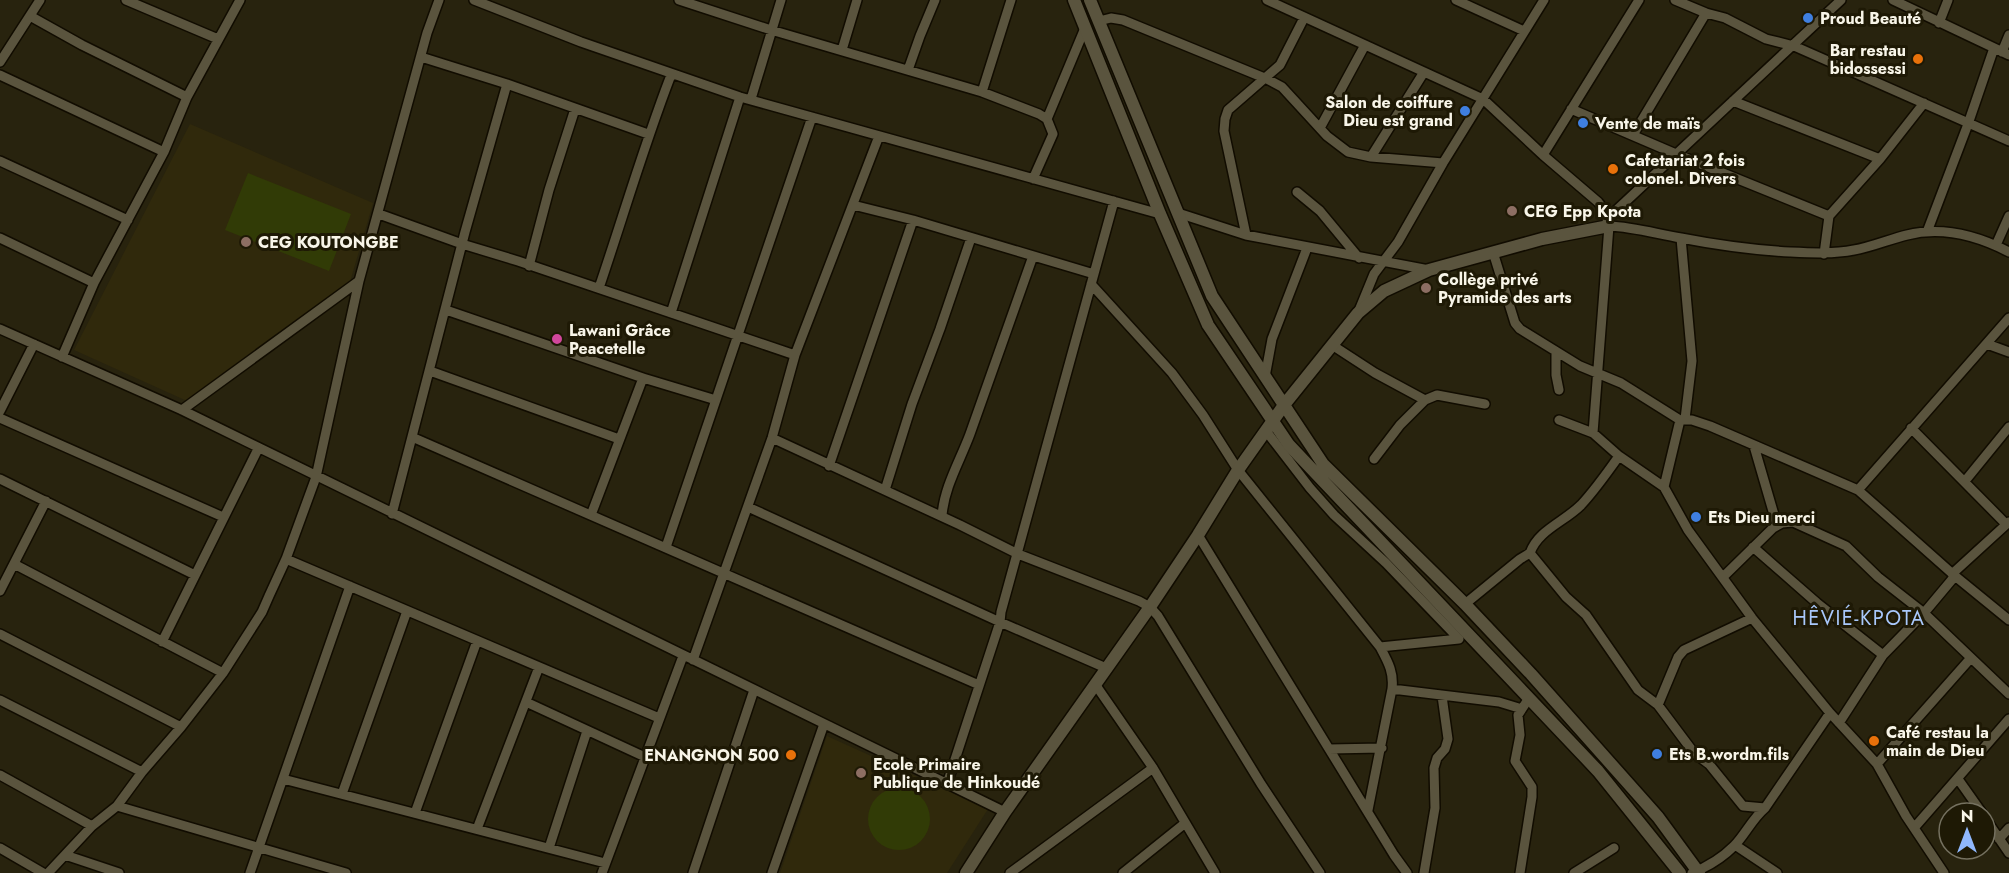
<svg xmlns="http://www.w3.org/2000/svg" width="2009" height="873" font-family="Jost,sans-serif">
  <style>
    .built { fill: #30290c }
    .green { fill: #313b06 }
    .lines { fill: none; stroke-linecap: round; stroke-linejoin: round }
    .street-casing { stroke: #110c00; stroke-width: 12 }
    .secondary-casing { stroke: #110c00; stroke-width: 15 }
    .street { stroke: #5a543e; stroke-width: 9 }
    .secondary { stroke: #5a543e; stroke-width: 12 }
    .shop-dot { fill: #3f7fe0; stroke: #1e1905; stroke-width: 2 }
    .food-dot { fill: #e8710a; stroke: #1e1905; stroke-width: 2 }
    .education-dot { fill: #8d6e63; stroke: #1e1905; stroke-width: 2 }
    .hotel-dot { fill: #d1479c; stroke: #1e1905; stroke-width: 2 }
    .labels { text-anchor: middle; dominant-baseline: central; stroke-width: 6; stroke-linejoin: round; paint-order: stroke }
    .poi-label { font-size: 16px; font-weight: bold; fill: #f8f5e8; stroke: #1e1905; text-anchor: start }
    .quarter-label { font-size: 20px; letter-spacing: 1.5px; fill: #a9c8fb; stroke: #1e1905 }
  </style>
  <rect width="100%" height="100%" fill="#28230e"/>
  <path class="built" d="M190,124L373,203L350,282L187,401L74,350Z
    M827,736L988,809L947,873H780Z"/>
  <path class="green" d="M248,173L351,214L329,271L225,230Z
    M868 819a31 31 0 1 1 62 0a31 31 0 1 1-62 0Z"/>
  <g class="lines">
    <g class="street-casing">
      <path id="street" d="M126,0L218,39
        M474,0L581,42L740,97L1160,214
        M679,0L771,30L982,92L1039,114L1047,119L1053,134L1033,179
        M1267,0L1483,99L1543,155L1598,202L1605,211L1609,226L1593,433
        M1456,0L1524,31
        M1675,0L1706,13L1725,18L1766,39L1794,46L2009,141
        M1893,0L2009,55
        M30,16L82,45L187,97
        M1099,21L1111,18L1123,20L1267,79L1282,87L1327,136L1348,152L1371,157L1443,163
        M1939,23L1948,0
        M842,50L857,0
        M2002,52L2009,35
        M421,57L507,84L648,134
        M0,62L40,0
        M908,70L920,36L935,0
        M0,75L164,152
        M982,92L1011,0
        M751,99L781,0
        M1733,101L1880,159
        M1571,109L1676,154L1829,216
        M1047,119L1085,28
        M1320,128L1365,45
        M1633,135L1706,13
        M1543,155L1639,0
        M1371,157L1424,72
        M0,161L128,220
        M1297,192L1320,211L1359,258
        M853,205L913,220L1094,274
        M1178,213L1246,235L1429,270
        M379,214L462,244L518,261L795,355
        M1607,219L1841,0
        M1609,226C1634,227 1657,234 1681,238C1717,245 1754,250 1790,252C1812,253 1833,254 1854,250C1872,247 1890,239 1907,235C1942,226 1978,236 2009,252
        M1927,232L1968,124L1994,48
        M1246,235L1224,131L1225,119L1228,110L1280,65L1304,18
        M0,238L94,283
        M1681,238L1692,361L1685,419
        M1996,245L2009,216
        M1493,252L1515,323L1520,329L1580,366L1621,383L1680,420H1692L1710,426L1858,490L1955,576L2009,620
        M1824,254L1829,216L1880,159L1924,103
        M529,266L549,190L575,109
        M1091,284L1172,373L1203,415L1238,470L1380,647C1388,662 1394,672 1392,689L1368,810
        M599,288C623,217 644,145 671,75
        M446,310L643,378L716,400
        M671,313L740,97
        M1358,313L1374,274L1398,242L1443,163L1544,0
        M0,329L182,410L1005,812
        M1987,344L2009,352
        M1332,345L1375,373L1425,400L1400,425L1374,459
        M1556,352V375L1559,390
        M62,357L94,283L164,152L187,97L240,0
        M430,371L619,439
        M1265,377L1272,339L1307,248
        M1425,400L1437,395L1485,404
        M182,410L359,281
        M0,411L34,344
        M0,418L223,517
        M1559,420L1593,433L1619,456L1664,487L1688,530L1752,618L1830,713L1877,764L1906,816L1944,873
        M1911,428L2006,524
        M1266,431L1310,488L1334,515L1386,563L1459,639
        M412,437L979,685
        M772,438L960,525L1018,554L1139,601L1150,607L1158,616L1261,784L1320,873
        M1754,446L1777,525
        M829,466L913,220
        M0,479L195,575
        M1965,481L2009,427
        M1664,487L1680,420
        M885,490L912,404L940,329L971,238
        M1858,490L2009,318
        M748,507L1000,622L1106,668
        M392,514L465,232L507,84
        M591,515L643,378
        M942,516C944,487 960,461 970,434C991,375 1012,315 1033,256
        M1198,535L1394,855L1407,873
        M666,547L812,117
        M1753,547L1817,603L1883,655
        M1530,553L1566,597L1586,615L1638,690L1658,705L1694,753L1709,764L1743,806L1765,808
        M286,559L659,718
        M14,564L223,673
        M1952,574L2009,522
        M1723,577L1773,528L1782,523L1793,522L1846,546L1878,577L1924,613L2009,694
        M0,591L46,501
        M1465,604L1520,559L1530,553C1538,530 1564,522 1581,505C1595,490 1607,473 1619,456
        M0,634L181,727
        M162,642L258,449
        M1380,647L1459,639
        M693,660L772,438L795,355L879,136
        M1095,684L1153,768L1215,873
        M1392,689L1499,702L1522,709
        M0,700L142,772
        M526,702L645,757
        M1658,705L1678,657L1684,650L1752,618
        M1839,723L1883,655L1924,613L1955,576
        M1329,749L1382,748
        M1877,764L1970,659
        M0,775L92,826
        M283,779L605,863
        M1958,779L1982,813
        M947,784L1000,622L1001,612L1114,201
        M342,794L407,611
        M117,806L346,873
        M415,813L477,641
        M1985,818L2009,853
        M1914,828L2009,719
        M477,829L539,667
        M1999,839L2009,828
        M1735,845L1777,873
        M0,848L43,873
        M549,848L587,731
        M65,855L119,873
        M48,873L92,826L117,806L142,772L181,727L223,673L262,612L269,596L286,559L316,477L359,281L427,33L439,0
        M250,873L350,586
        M602,873L683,656
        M693,873L754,690
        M772,873L824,724
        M1010,873L1153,768
        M1123,873L1184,824
        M1424,873L1435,808L1434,768L1437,758L1445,749L1448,739L1442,696
        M1520,873L1532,797V787L1515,761L1520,735L1518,715L1529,698
        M1574,873L1614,848
        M1692,873C1707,867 1722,858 1734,846C1745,835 1752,819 1765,808L1830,713"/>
    </g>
    <g class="secondary-casing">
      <path id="secondary" d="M1074,0L1160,214L1208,325L1289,445L1598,771L1680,873
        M1090,0L1212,296L1323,464L1465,604L1531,674L1658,817L1699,873
        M966,873L1005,812L1150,607L1198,535L1238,470L1284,405L1358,313L1384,291L1429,270L1542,239L1609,226"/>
    </g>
    <use href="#street" class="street"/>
    <use href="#secondary" class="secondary"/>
  </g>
  <g class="shop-dot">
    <circle cx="1808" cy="18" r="6"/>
    <circle cx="1465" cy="111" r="6"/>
    <circle cx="1583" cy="123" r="6"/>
    <circle cx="1696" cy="517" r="6"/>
    <circle cx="1657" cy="754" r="6"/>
  </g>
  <g class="food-dot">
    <circle cx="1918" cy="59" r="6"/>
    <circle cx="1613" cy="169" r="6"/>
    <circle cx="1874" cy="741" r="6"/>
    <circle cx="791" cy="755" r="6"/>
  </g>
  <g class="education-dot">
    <circle cx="1512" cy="211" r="6"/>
    <circle cx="246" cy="242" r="6"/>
    <circle cx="1426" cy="288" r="6"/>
    <circle cx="861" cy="773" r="6"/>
  </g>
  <circle class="hotel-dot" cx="557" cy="339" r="6"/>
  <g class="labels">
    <g class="poi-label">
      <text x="1820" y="18">Proud Beauté</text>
      <text x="1906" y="50" text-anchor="end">Bar restau<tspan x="1906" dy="18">bidossessi</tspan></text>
      <text x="1453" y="102" text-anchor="end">Salon de coiffure<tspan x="1453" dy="18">Dieu est grand</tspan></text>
      <text x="1595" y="123">Vente de maïs</text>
      <text x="1625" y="160">Cafetariat 2 fois<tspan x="1625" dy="18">colonel. Divers</tspan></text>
      <text x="1524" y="211">CEG Epp Kpota</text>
      <text x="258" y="242">CEG KOUTONGBE</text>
      <text x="1438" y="279">Collège privé<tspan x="1438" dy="18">Pyramide des arts</tspan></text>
      <text x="569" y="330">Lawani Grâce<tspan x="569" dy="18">Peacetelle</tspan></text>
      <text x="1708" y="517">Ets Dieu merci</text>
      <text x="1886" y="732">Café restau la<tspan x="1886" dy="18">main de Dieu</tspan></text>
      <text x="1669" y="754">Ets B.wordm.fils</text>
      <text x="779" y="755" text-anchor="end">ENANGNON 500</text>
      <text x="873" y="764">Ecole Primaire<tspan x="873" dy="18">Publique de Hinkoudé</tspan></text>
    </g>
    <g class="quarter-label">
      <text x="1859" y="618">HÊVIÉ-KPOTA</text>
    </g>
  </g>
  <g transform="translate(1967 831)"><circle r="28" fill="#1e1905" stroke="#757160" stroke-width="1.5"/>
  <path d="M0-4.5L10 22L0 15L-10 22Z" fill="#90b8fd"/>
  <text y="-9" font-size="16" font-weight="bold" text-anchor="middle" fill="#f8f5e8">N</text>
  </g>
</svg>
